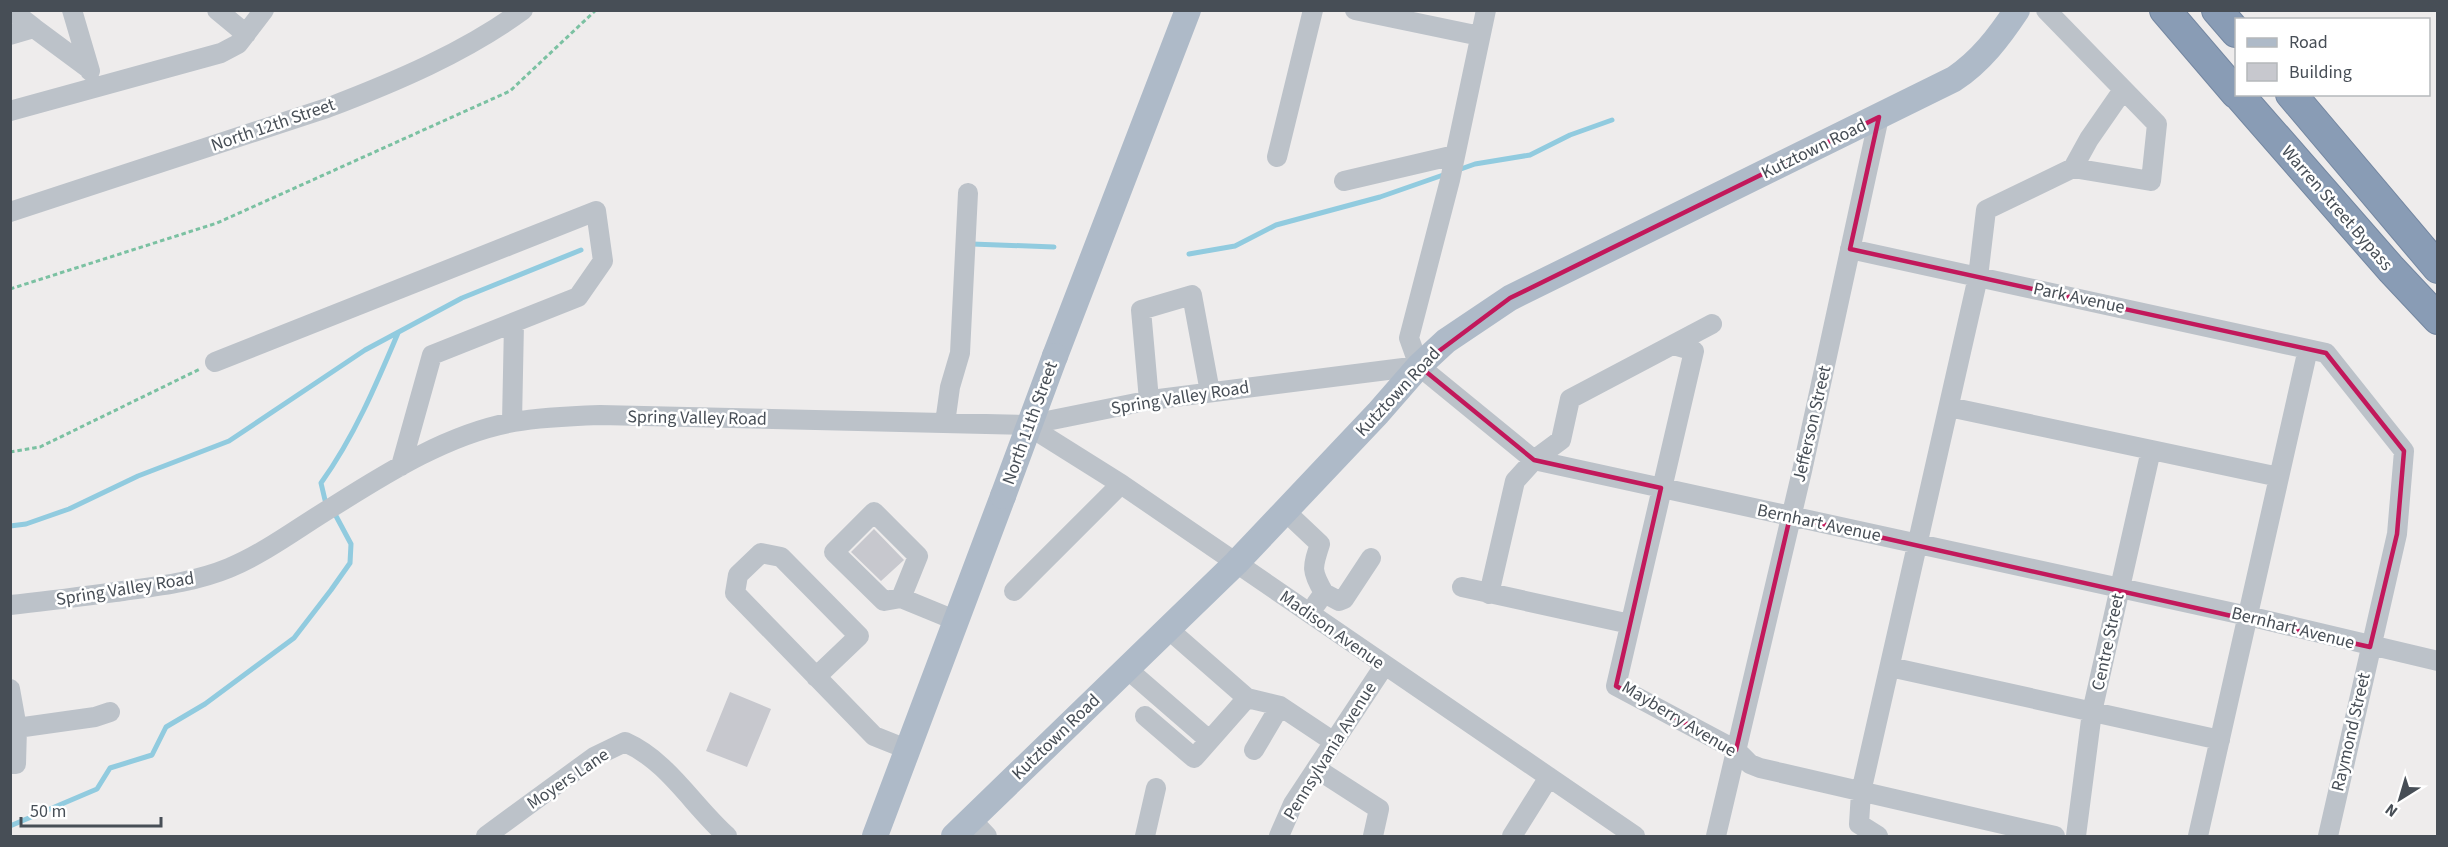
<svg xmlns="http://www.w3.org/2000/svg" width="2448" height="847" font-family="'Source Sans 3',sans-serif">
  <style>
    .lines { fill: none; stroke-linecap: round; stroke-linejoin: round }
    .stream { stroke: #91cbdf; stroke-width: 5 }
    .building { fill: #c7c8ce }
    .highway-casing { stroke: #7487a1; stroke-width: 32 }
    .path { stroke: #7bc1a2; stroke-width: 3; stroke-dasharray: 4.5 3; stroke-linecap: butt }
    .minor { stroke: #bcc2c9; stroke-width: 20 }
    .major { stroke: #aebac8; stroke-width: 26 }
    .highway { stroke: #899cb5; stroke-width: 30 }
    .major-bridge { stroke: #aebac8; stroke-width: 26 }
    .marked { fill: none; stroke: #c2185b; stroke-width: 4.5; stroke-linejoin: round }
    .labels { text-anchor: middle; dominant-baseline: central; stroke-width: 5; stroke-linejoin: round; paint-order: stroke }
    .street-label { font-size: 18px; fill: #474e56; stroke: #fff }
  </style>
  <rect width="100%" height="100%" fill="#eeecec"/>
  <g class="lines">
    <path class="stream" d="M1458,170L1475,164L1530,155L1570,135L1612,120
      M972,244L1054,247
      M1189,254L1235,246L1276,225L1380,197L1446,174
      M325,500L321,483C354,437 376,385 398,333
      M10,526L26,524L69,509L138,476L229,441L365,350L462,298L581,250
      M10,826L97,789L110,768L152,755L166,727L205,704L294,638L331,590L350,563L351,544L336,516"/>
  </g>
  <path class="building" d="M874,529L904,560L881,581L851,552Z
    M730,692L771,709L747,767L706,751Z"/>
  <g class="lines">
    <g class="highway-casing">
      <path id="highway" d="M2165,10L2236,93
        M2217,10L2236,32
        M2238,94L2391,269L2438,319
        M2291,94L2438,268"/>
    </g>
    <path class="path" d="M10,289L217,223L510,91L596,10
      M10,452L40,447L200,369"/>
    <path class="minor" d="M11,10L34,28
      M72,10L90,71
      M217,10L246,34
      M1355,10L1480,36
      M1486,10L1450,180L1409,338L1419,366L1534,460L2248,616L2438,661
      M2046,10L2157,124L2151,181L2073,168
      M10,35L34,28L88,68
      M10,111L221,53L238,44L264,10
      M1277,157L1313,10
      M1344,181L1455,155
      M10,212L327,108C395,82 464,53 523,10
      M1850,249L2326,353L2404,451L2397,534L2328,836
      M1673,345L1694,351L1616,686L1736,750L1750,764L1760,768L2055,836
      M215,362L596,211L603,261L578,297L432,355L401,466
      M1149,400L1141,310L1192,295L1210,392
      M1949,407L2279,477
      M512,422L514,323
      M945,423L950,387L960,353L968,193
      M1027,425L1121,484L1635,836
      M1285,511L1320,544C1312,568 1311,571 1324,593
      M1462,587L1630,624
      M1014,591L1121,484
      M1489,594L1515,481L1534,460L1561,440L1570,399L1712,324
      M901,598L918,556L874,512L834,552L884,601L901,598L957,621
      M1316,604L1324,593L1339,601L1344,599L1371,558
      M10,605C48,601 85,596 123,591C159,586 195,582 229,568C267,552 299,527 334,506C388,472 450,433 514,422C542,417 571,416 600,415L1027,425L1151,400L1419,366
      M1167,628L1247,698
      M1890,667L2220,740
      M1126,668L1209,740
      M816,677L859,636L781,557L761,553L738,575L735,593L874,736L909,750
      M10,689L17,728L16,764H10
      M1145,716L1194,758L1247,698L1280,706L1334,742
      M17,728L95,717L110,712
      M1254,750L1280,706
      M1317,769L1379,809L1373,836
      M972,820L987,836
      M486,836L594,757L625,742C668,761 693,806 727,836
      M1145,836L1156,788
      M1279,836L1293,804L1384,666
      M1512,836L1549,777
      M1716,836L1802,471L1879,117
      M1878,836L1859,824L1861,792L1978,277L1986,210L2073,168L2089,139L2123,90
      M2076,836L2092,712L2151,450
      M2198,836L2308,349"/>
    <path class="major" d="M1055,356L1188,10
      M875,836L1003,496
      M954,836L1236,563L1378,413L1419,366L1446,341L1510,298L1954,79C1981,61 1999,37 2017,10"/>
    <use href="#highway" class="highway"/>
    <path class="major-bridge" d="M1003,496L1055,356"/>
  </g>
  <path class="marked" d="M1879,117L1850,249L2326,353L2404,451L2397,534L2370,647L1790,517L1736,750L1616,686L1661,488L1534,460L1419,366L1510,298Z"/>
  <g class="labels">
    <g class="street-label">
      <text transform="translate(273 125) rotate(-19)">North 12th Street</text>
      <text transform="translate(1814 149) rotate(-26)">Kutztown Road</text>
      <text transform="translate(2337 208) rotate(49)">Warren Street Bypass</text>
      <text transform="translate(2079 298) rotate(12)">Park Avenue</text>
      <text transform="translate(1398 392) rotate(-47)">Kutztown Road</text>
      <text transform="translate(1180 398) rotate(-9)">Spring Valley Road</text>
      <text transform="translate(697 418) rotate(1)">Spring Valley Road</text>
      <text transform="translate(1030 423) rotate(-70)">North 11th Street</text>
      <text transform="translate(1812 424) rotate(-77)">Jefferson Street</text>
      <text transform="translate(1819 523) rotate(12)">Bernhart Avenue</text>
      <text transform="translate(125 589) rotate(-9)">Spring Valley Road</text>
      <text transform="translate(2293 628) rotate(14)">Bernhart Avenue</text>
      <text transform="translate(1332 630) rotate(35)">Madison Avenue</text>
      <text transform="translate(2108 642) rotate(-78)">Centre Street</text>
      <text transform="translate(1679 719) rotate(31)">Mayberry Avenue</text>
      <text transform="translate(2351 732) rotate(-77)">Raymond Street</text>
      <text transform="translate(1056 737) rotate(-44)">Kutztown Road</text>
      <text transform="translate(1330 751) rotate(-58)">Pennsylvania Avenue</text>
      <text transform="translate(568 779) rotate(-34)">Moyers Lane</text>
    </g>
  </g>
  <rect width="2448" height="847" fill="none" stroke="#474e56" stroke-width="24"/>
  <rect x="2235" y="18" width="195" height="78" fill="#ffffff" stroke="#b5b8bb" stroke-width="1.5"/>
  <rect x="2247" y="38" width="30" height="9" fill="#aebac8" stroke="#b5b8bb" stroke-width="1.5"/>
  <text x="2289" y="48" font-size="18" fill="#474e56">Road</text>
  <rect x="2247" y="63" width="30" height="18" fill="#c7c8ce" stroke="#b5b8bb" stroke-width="1.5"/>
  <text x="2289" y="78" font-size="18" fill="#474e56">Building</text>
  <g transform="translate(2400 799) rotate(217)" stroke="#ffffff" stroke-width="4.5" paint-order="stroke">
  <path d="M0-4.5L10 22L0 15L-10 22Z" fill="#474e56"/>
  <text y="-9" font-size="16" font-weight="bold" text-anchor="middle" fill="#474e56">N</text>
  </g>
  <path d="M21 817v9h140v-9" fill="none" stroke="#474e56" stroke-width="3"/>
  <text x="30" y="817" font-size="18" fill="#474e56" stroke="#ffffff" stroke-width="4.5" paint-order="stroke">50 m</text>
</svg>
